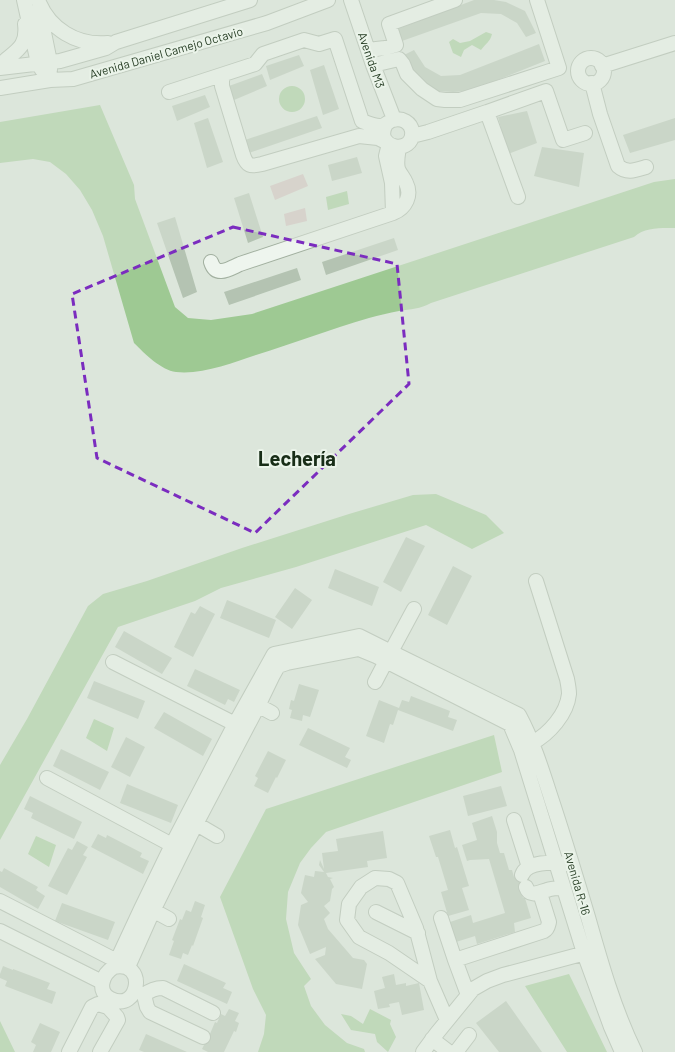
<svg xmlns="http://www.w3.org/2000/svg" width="675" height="1052" font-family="Barlow,sans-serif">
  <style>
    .green { fill: #d1bcbb }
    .water { fill: #9ec993 }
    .building { fill: #b4c3b2 }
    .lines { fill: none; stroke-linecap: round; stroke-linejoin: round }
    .minor-casing { stroke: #a2b0a0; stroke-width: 16 }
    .minor { stroke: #eef5ee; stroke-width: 14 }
    .marked { fill: none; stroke: #7b2cbf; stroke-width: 3; stroke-dasharray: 8 5; stroke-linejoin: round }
    .labels { text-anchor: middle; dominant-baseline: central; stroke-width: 4; stroke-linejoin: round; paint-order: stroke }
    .street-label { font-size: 12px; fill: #263d24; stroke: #ebf4ea }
    .town-label { font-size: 20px; font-weight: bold; fill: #182d17; stroke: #ebf4ea }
  </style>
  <rect width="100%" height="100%" fill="#dce6db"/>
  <path class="green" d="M303,174L308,186L275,200L270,186Z
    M305,208L307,221L286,226L284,214Z"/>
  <path class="water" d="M486,32L492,34C490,42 486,43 481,50L472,45L464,50L461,57L453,53L449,42L453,39L460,43L470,41Z
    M279 99a13 13 0 1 1 26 0a13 13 0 1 1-26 0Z
    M100,105L134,185L135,199L175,307L188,318L211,320L252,314L654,182L675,179V228C660,228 645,227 634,237L431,303C420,309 411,309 399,311C389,313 379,315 369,318C331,329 294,343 256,355C232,363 201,375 176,372C161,370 145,354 134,343L103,236L92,210L80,190L66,174L50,162L33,159L0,163V122Z
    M347,191L349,204L328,210L326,197Z
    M436,494L486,515L504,533L472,549L426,525L296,567L221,588L195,601L118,627L0,840V765L27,719L88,606L103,594L147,581L242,548L349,514L413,495Z
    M94,719L114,728L107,751L86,738Z
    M494,735L502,772L326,832L311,848L300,863L288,892L286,919L294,953L311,979L304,986L311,1006L325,1025L347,1043L364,1049L365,1052H258L264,1034L266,1015L253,989L220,897L266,809Z
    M36,836L56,845L49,867L28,854Z
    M569,974L607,1052H567L525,986Z
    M370,1009L391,1020L390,1024L396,1037L388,1052L377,1042L375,1034L351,1030L341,1014L351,1016L363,1024Z
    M0,1021L15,1052H0Z"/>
  <path class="building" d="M474,0H494L506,2L525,11L536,33L526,37L517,23L501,14L481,13L402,41L398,29Z
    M539,44L545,61L470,91L453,92L435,91L417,79L404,55L414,50L425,67L441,76L460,75Z
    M299,55L304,66L270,80L266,66Z
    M324,65L339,109L323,115L310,70Z
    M262,74L267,86L234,100L229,86Z
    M205,95L210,107L177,121L172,106Z
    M527,111L537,143L508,154L498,117Z
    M317,116L322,128L249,153L245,140Z
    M208,118L223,162L207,168L194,123Z
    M675,118V140L630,153L623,135Z
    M542,147L584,153L579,187L534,176Z
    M357,157L362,173L332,181L328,165Z
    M249,193L263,237L248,243L234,198Z
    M175,217L197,292L183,298L157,223Z
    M394,238L398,250L326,275L322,262Z
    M297,268L301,280L229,305L224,292Z
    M406,537L425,546L401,592L383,582Z
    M453,566L472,576L447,625L428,615Z
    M335,569L379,587L372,606L328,588Z
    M295,588L312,600L292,629L275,617Z
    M227,600L276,620L269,638L220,618Z
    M200,606L215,614L193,657L174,647L191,612L195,614Z
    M124,631L172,658L162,674L115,647Z
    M195,669L240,690L234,702L228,699L225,705L187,686Z
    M94,681L145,701L138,719L87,698Z
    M299,684L319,690L310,717L303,715L302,721L290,718L292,710L289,709L291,700L294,701Z
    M411,696L450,711L448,717L457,720L453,731L398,710L393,725L390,724L384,743L366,736L379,700L399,708L402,700L409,702Z
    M164,712L212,739L203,756L154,728Z
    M308,728L350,748L345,757L351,760L347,768L299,745Z
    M126,737L145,747L130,777L111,767Z
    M61,749L109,772L100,790L53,766Z
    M268,751L286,760L277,778L276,777L268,793L254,786L258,778L255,776Z
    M127,784L178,805L171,823L120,803Z
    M501,786L507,806L468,816L463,796Z
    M30,796L82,822L74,839L31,818L33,813L24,809Z
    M492,816L497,832V843L500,853H504L509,870H512L514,877L527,874L531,886L521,889L523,898H525L531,918L514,923L515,932L477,944L475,936L456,942L450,922L471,915L473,923L505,913L489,859L470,860L467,861L462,845L477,840L472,823Z
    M450,830L455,848L457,847L469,886L462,888L469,910L448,916L441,892L448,890L438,857H436L429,836Z
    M383,831L387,858L367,861L368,867L326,873L328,877L333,878L330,879L334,887L332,889L330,901L324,906L330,913L324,919L328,929L353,958L364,960L367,964L362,989L336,984L315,959L325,955L326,947L310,954L298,925L301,905L308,902L301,893L305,875L314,877L315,871L324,872L319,865L320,860L324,869L322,853L338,851L336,839Z
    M98,834L106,838L107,835L142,853L140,857L149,861L143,874L91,847Z
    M77,841L88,847L83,855L87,857L67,895L48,886L68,848L72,850Z
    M4,868L38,887L36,890L45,896L38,909L0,887V871L2,872Z
    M195,901L205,905L201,917L203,918L193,946L192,945L188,955L183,953L181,959L169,955L174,941L172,940L180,919L182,920L186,910L191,912Z
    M62,903L115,922L108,940L55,921Z
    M184,964L226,983L223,988L232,992L227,1004L177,981Z
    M3,966L13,970V969L50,983L47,989L56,992L52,1004L5,986L7,981L0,978V974Z
    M394,974L396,985L406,983V986L419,983L424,1010L402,1015L399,1002L389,1004L390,1007L378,1009L374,991L385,988L382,977Z
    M506,1001L542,1052H499L476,1023Z
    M229,1009L239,1013L235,1021L239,1023L236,1032L234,1031L224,1052H208L202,1049L206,1041H207L215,1022L217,1023L221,1014L225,1016Z
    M40,1023L60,1032L51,1052H33L36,1045L31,1042Z
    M146,1034L187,1052H144L139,1050Z"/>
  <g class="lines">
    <g class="minor-casing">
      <path id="minor" d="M24,0L38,63L42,70
        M38,0C49,29 77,46 108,43
        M351,0L373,65L394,119
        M39,8L50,62V70
        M368,50L385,48L396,45L389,24L455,0
        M578 71a13 13 0 1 1 26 0a13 13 0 1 1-26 0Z
        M0,65C15,51 28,48 25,24
        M373,65L399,59L403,64L407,74L422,89L437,99L445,100H460L559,68L537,0
        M602,66L675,43
        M0,68L60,61L106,48L116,42L250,0
        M222,75V86L243,155C247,166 250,167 262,164L359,136L378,138L386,142
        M592,83L600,114L618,166C627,174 636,170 646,167
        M0,88L50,80L73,79L267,23L328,0
        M169,92L255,64L263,54L304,40L319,44L335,39L362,121C367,123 374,126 380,126C386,126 388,121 393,120C402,117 411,123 412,131C415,156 372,149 386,124
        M487,112L546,91L563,140L585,133
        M412,136L428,132L487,112L518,197
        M389,144L386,156L392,183L393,213
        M211,262C216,278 229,269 240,264L393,213C406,208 412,195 406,183C404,178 400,174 398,169C396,162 398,155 399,147
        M113,662L235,724
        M375,682L386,661L414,609
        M250,701L272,713
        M519,715C533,741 542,770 551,798C564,837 576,877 588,917C601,963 614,1009 635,1052
        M510,724L521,750L584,953L611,1027L622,1052
        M532,743C549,734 567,714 569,694C569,689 568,684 567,679L536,581
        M47,778L172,845
        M188,819L217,836
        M514,820L529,867
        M522,875C527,861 553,862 565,864
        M526,887C530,898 539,892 547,890C552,888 558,888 564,888
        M0,901L117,961
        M145,906L169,919
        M376,912L418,933
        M441,918L455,960L468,995
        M0,931L102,982
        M455,960L544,931C548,929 548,926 549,922L540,893
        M114,967C148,960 139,1013 111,999C96,992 102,974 114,967L141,909L172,845L235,724L274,654L359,636L391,652L519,715
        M128,967L153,911L196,824L258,706L273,675L278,666L287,663L359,649L376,656L510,724
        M430,981L389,953L359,937L347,920L349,904L361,887L375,878L389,879L397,883L416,928L430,981L447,1020
        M144,995L147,1007L150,1012L203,1037
        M144,995C150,990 156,988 163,988L213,1013
        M432,1039L449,1052
        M69,1052L92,1007L98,1004L108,1007
        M100,1052L118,1020L117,1017L108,1007L111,1000
        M423,1052L437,1033L473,989L487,981L503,975L593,951
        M456,1052L469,1035"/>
    </g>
    <use href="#minor" class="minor"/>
  </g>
  <path d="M0 0H675V1052H0ZM233,227L397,264L409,384L255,533L97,458L72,294Z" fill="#dce6db" fill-opacity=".55" fill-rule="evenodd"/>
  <path class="marked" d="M233,227L397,264L409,384L255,533L97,458L72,294Z"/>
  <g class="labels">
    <g class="street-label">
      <text transform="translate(166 52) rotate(-16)">Avenida Daniel Camejo Octavio</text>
      <text transform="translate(372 60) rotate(71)">Avenida M3</text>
      <text transform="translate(578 883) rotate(74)">Avenida R-16</text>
    </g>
    <g class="town-label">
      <text x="297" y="458">Lechería</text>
    </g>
  </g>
</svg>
